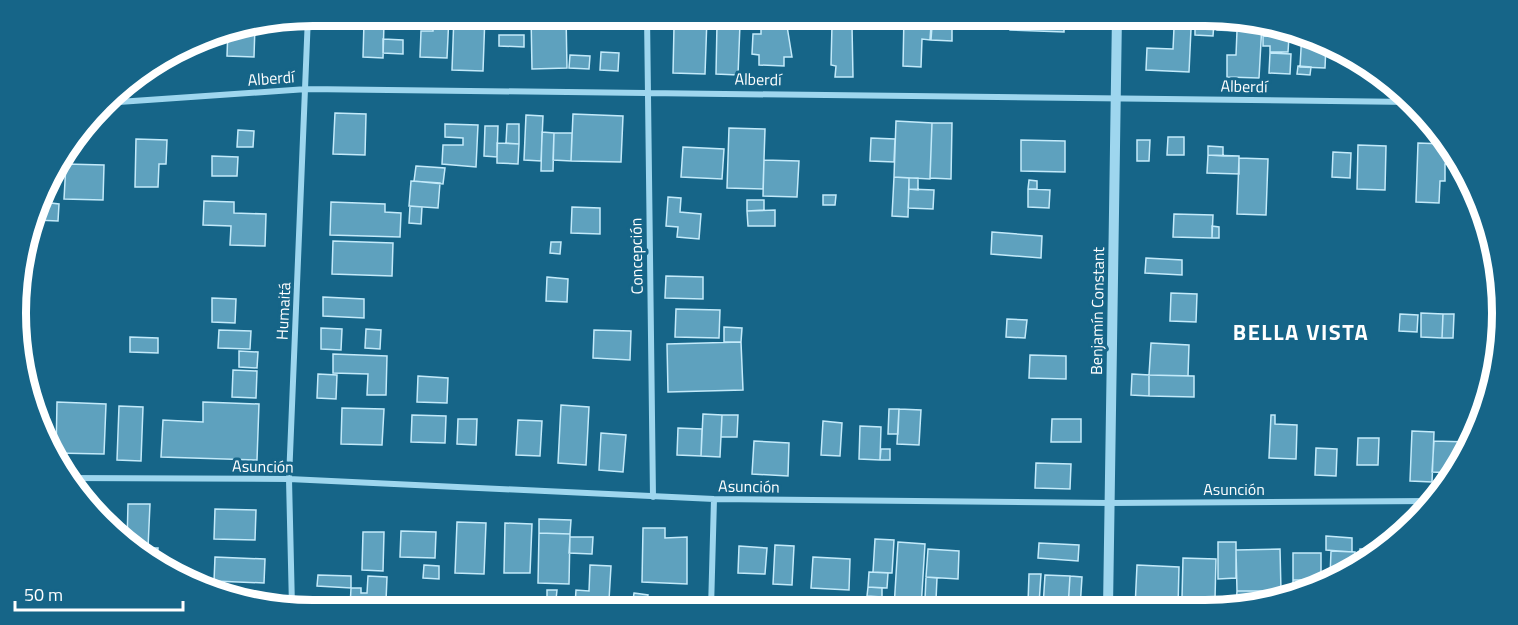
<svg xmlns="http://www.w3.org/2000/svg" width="1518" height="625" font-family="'Titillium Web',sans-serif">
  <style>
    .building { fill: #5ea1be; stroke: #c3eafa; stroke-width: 1.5 }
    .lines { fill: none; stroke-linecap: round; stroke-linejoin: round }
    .minor { stroke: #9ed6ee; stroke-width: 6 }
    .tertiary { stroke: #9ed6ee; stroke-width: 10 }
    .labels { text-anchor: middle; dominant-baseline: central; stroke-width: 6; stroke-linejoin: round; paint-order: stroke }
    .street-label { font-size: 16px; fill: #fff; stroke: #166588 }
    .district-label { font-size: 22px; font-weight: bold; letter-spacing: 1.5px; fill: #fff; stroke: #166588 }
    .rim { fill: none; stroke: #fff; stroke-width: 8 }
  </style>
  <rect width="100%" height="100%" fill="#166588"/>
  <path class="building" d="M375,15H388V23L375,22Z
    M433,15L449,16L447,58L420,57L421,31H433Z
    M454,15H485L483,71L452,70Z
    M531,15H566L567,68L532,69Z
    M904,15H953L952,25H931L930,40L922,39L921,67L903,66Z
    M1010,15H1064V32L1010,30Z
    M691,17L707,18L705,74L673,73L674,27H690Z
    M1226,18L1262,24L1259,78L1227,77V55H1236L1237,31L1217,30V23H1225Z
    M761,19L786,20L792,57H784V66L759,65V55L752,54L753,34H761Z
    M364,22L384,23L383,58L363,57Z
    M1195,22H1214L1213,36L1195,35Z
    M717,24H740L738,75L716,74Z
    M255,25L254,57L227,56L228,29Z
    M832,25L852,26L853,77H835L836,66L831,65Z
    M932,26H952V41L931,40Z
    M1174,28L1191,29L1189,72L1146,70L1147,48L1173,49Z
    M1302,31L1326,45L1325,68L1300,67Z
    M499,35H524V47L499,46Z
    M1263,36L1289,37L1288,52H1270V46H1263Z
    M383,39L403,40V54L383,53Z
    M601,52L619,53L618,71L600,70Z
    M1270,53L1291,54L1290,74L1269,73Z
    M570,55L590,56L589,69L569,68Z
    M1298,66L1311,67L1310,75L1297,74Z
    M335,113L366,114L365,155L333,154Z
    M573,114L623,116L621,162L571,161Z
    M526,115L543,116L541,161L524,160Z
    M896,121L932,123L930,179L894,177Z
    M932,123H952L951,179L930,178Z
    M445,124L478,125L476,167L442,164L443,145H463V138L445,137Z
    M507,124H519V144L506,143Z
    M485,126H498L497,157L484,156Z
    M729,128L765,129L763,189L727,188Z
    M238,130L254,131L253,147H237Z
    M542,132L554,133L553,171H541Z
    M554,133H572L571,161L553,160Z
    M1168,137H1184V155H1167Z
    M871,138L895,139L894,162L870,161Z
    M136,139L167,140L166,164H159L158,187H135Z
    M1021,140L1065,141V172L1021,171Z
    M1137,140H1150L1149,161H1137Z
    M497,143L519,144L518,164L497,163Z
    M1418,143L1444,144L1460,164H1445V181H1440L1439,203L1416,202Z
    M1358,145L1386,146L1385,190L1357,189Z
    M1208,146L1223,147V156L1208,155Z
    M683,147L724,149L722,179L681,177Z
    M1333,152L1351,153L1350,178L1332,177Z
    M1208,155L1239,156V174L1207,173Z
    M212,156L238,157L237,176H212Z
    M1239,158L1268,159L1266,215L1237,214Z
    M764,160L799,161L797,197L763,196Z
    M66,164L104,165L103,200L64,199Z
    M416,166L445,168L443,184L414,181Z
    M894,177L909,178L908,217L892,216Z
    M909,178H918V190L909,189Z
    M50,179L51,203L59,204L58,221L36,220Z
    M1029,180L1037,181V189H1028Z
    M411,181L440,183L438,208L409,206Z
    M909,189L934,190L933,209L908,208Z
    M1028,189L1050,190L1049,208L1028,207Z
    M823,195H836L835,205H823Z
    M668,197L681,198L680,212L701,214L699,239L677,237L678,227L666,226Z
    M747,200H764V210L747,211Z
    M204,201L234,202V213L266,214L265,246L230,245L231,226L203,225Z
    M331,202L385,204V212L401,213L400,237L330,235Z
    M410,206L422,207L421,224L409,223Z
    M572,207L600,208V234L571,233Z
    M775,210V226H748L747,211Z
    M1174,214L1213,215L1212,238L1173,237Z
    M1212,226L1219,227V238H1212Z
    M992,232L1042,236L1041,258L991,254Z
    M333,241L393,243L392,276L332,274Z
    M551,242H561L560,254L550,253Z
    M1146,258L1182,260V275L1145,273Z
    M666,276L703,277V299L665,298Z
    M547,277L568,279L567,302L546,301Z
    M1171,293L1197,294L1196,322L1170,321Z
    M323,297L364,299V318L323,316Z
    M212,298L236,299L235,323L212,322Z
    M676,309L720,310L719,338L675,337Z
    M1421,313L1443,314L1442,338L1421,337Z
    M1400,314L1418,315L1417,332L1399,331Z
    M1443,314H1454L1453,338H1442Z
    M1007,319L1027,320L1025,338L1006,337Z
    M724,327L742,328L741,342H724Z
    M321,328L342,329L341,350L321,349Z
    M366,329L381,330L380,349L365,348Z
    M219,330L251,331L250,349L218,348Z
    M594,330L631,331L630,360L593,358Z
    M130,337L158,338V353L130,352Z
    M741,342L743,390L668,392L667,344Z
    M1151,343L1189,345L1188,376L1149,375Z
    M239,351L258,352L257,368L239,367Z
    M333,354L387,356L386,395H367L368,374L333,373Z
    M1030,355L1066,356V379L1029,378Z
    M233,370L257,371L256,398L232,397Z
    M318,374L337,375L336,399L317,398Z
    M1132,374L1149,375V396L1131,395Z
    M1149,375L1194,376V397L1149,396Z
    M418,376L448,378L447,403L417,402Z
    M57,402L106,404L104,454L56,453Z
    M203,402L259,404L257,460L161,457L163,420L203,422Z
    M561,405L589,407L586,465L558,463Z
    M119,406L143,407L141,461L117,460Z
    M342,408L384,409L382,445L341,444Z
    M889,409H899L898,434H888Z
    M899,409L921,410L919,445L897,444Z
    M703,414L722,415L720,457L701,456Z
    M412,415L446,416L445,443L411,442Z
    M722,415H738L737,437H721Z
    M1271,415H1275V424L1297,425L1296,459L1269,458Z
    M458,419H477L476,445L457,444Z
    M1052,419H1081V442H1051Z
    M518,420L542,421L540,456L516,455Z
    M823,421L842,423L840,456L821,455Z
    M860,426L881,427L880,460L859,459Z
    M678,428L702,429L701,456L677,455Z
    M1412,431L1434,432L1432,482L1410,481Z
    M601,433L626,435L623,472L599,470Z
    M1358,438H1379L1378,465H1357Z
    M754,441L789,443L788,476L752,474Z
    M1434,441L1468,442L1455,473L1432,472Z
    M1316,448L1337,449L1336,476L1315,475Z
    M881,449H890V460H880Z
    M1036,463L1071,464L1070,489L1035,488Z
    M128,504H150L148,548H158L157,562L127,543Z
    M215,509L256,510L255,540L214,539Z
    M539,519L571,520L570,534L539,533Z
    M457,522L486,523L484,574L455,573Z
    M505,523L532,524L530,573H504Z
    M643,528H665V538L687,537V584L642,582Z
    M401,531L436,532L435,558L400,557Z
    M363,532H384L383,571L362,570Z
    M539,533L570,534L569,584L538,583Z
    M1326,536L1352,538V552L1326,550Z
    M570,537H593L592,554L569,553Z
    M875,539L894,540L892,573L873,572Z
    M898,542L925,544L921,608H894Z
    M1218,542H1236V578L1218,579Z
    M1039,543L1079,545L1078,561L1038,558Z
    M775,545L794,546L792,585L773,584Z
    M739,546L767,548L765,574L738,573Z
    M928,549L959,551L958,579L926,577Z
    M1280,549L1281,591H1237L1236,550Z
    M1360,549H1382L1359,563Z
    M1331,551L1355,552V565L1336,577H1330Z
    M1293,553H1321V580H1293Z
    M215,557L265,559L264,583L214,581Z
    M813,557L850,559L849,590L811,588Z
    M1183,558L1216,559L1215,599L1182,598Z
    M424,565L439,566V579L423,578Z
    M590,565L611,566L609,600L592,599V606L575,605L576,590L589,591Z
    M1137,565L1179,567L1178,608H1135Z
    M869,572L888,573L887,588L868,587Z
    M1029,574H1041L1039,604L1028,603Z
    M318,575L351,576V588L317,586Z
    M1045,575L1070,576L1068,608L1043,607Z
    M368,576L387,577L386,601L372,600V608H350L351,588H361V593H367Z
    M1070,576L1082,577L1080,608H1068Z
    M926,577L937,578L936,600L925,599Z
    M1293,580H1311V590L1293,594Z
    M868,587L882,588V597L867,596Z
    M547,590H557L556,600L547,599Z
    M1237,591H1281V598L1236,607Z
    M634,593L648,595L646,609L632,608Z
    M582,605L599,606V609H582Z"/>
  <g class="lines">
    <path class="minor" d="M647,15L653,497
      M104,103L307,89L1412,102
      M65,478L289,479L714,499L1109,503L1432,501
      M292,607L289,479L308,16
      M711,609L714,499"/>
    <path class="tertiary" d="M1108,608L1117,15"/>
  </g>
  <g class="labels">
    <g class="street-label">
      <text transform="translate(271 78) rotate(-4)">Alberdí</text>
      <text transform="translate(758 79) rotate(1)">Alberdí</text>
      <text transform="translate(1244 86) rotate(1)">Alberdí</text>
      <text transform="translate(636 256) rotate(-91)">Concepción</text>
      <text transform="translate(283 311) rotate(-87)">Humaitá</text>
      <text transform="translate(1097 311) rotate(-89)">Benjamín Constant</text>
      <text transform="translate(263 466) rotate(1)">Asunción</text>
      <text transform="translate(749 486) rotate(1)">Asunción</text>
      <text x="1234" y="489">Asunción</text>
    </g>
    <g class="district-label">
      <text x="1301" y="332">BELLA VISTA</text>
    </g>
  </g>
  <path d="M0 0H1518V625H0ZM313 26H1205A287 287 0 0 1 1492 313V313A287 287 0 0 1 1205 600H313A287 287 0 0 1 26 313V313A287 287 0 0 1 313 26Z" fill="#166588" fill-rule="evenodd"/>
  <path class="rim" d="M313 26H1205A287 287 0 0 1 1492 313V313A287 287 0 0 1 1205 600H313A287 287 0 0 1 26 313V313A287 287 0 0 1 313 26Z"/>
  <path d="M15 601v9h168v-9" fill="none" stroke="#ffffff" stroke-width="3"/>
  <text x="24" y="601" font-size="18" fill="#ffffff" stroke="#166588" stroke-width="4.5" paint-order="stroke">50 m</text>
</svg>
